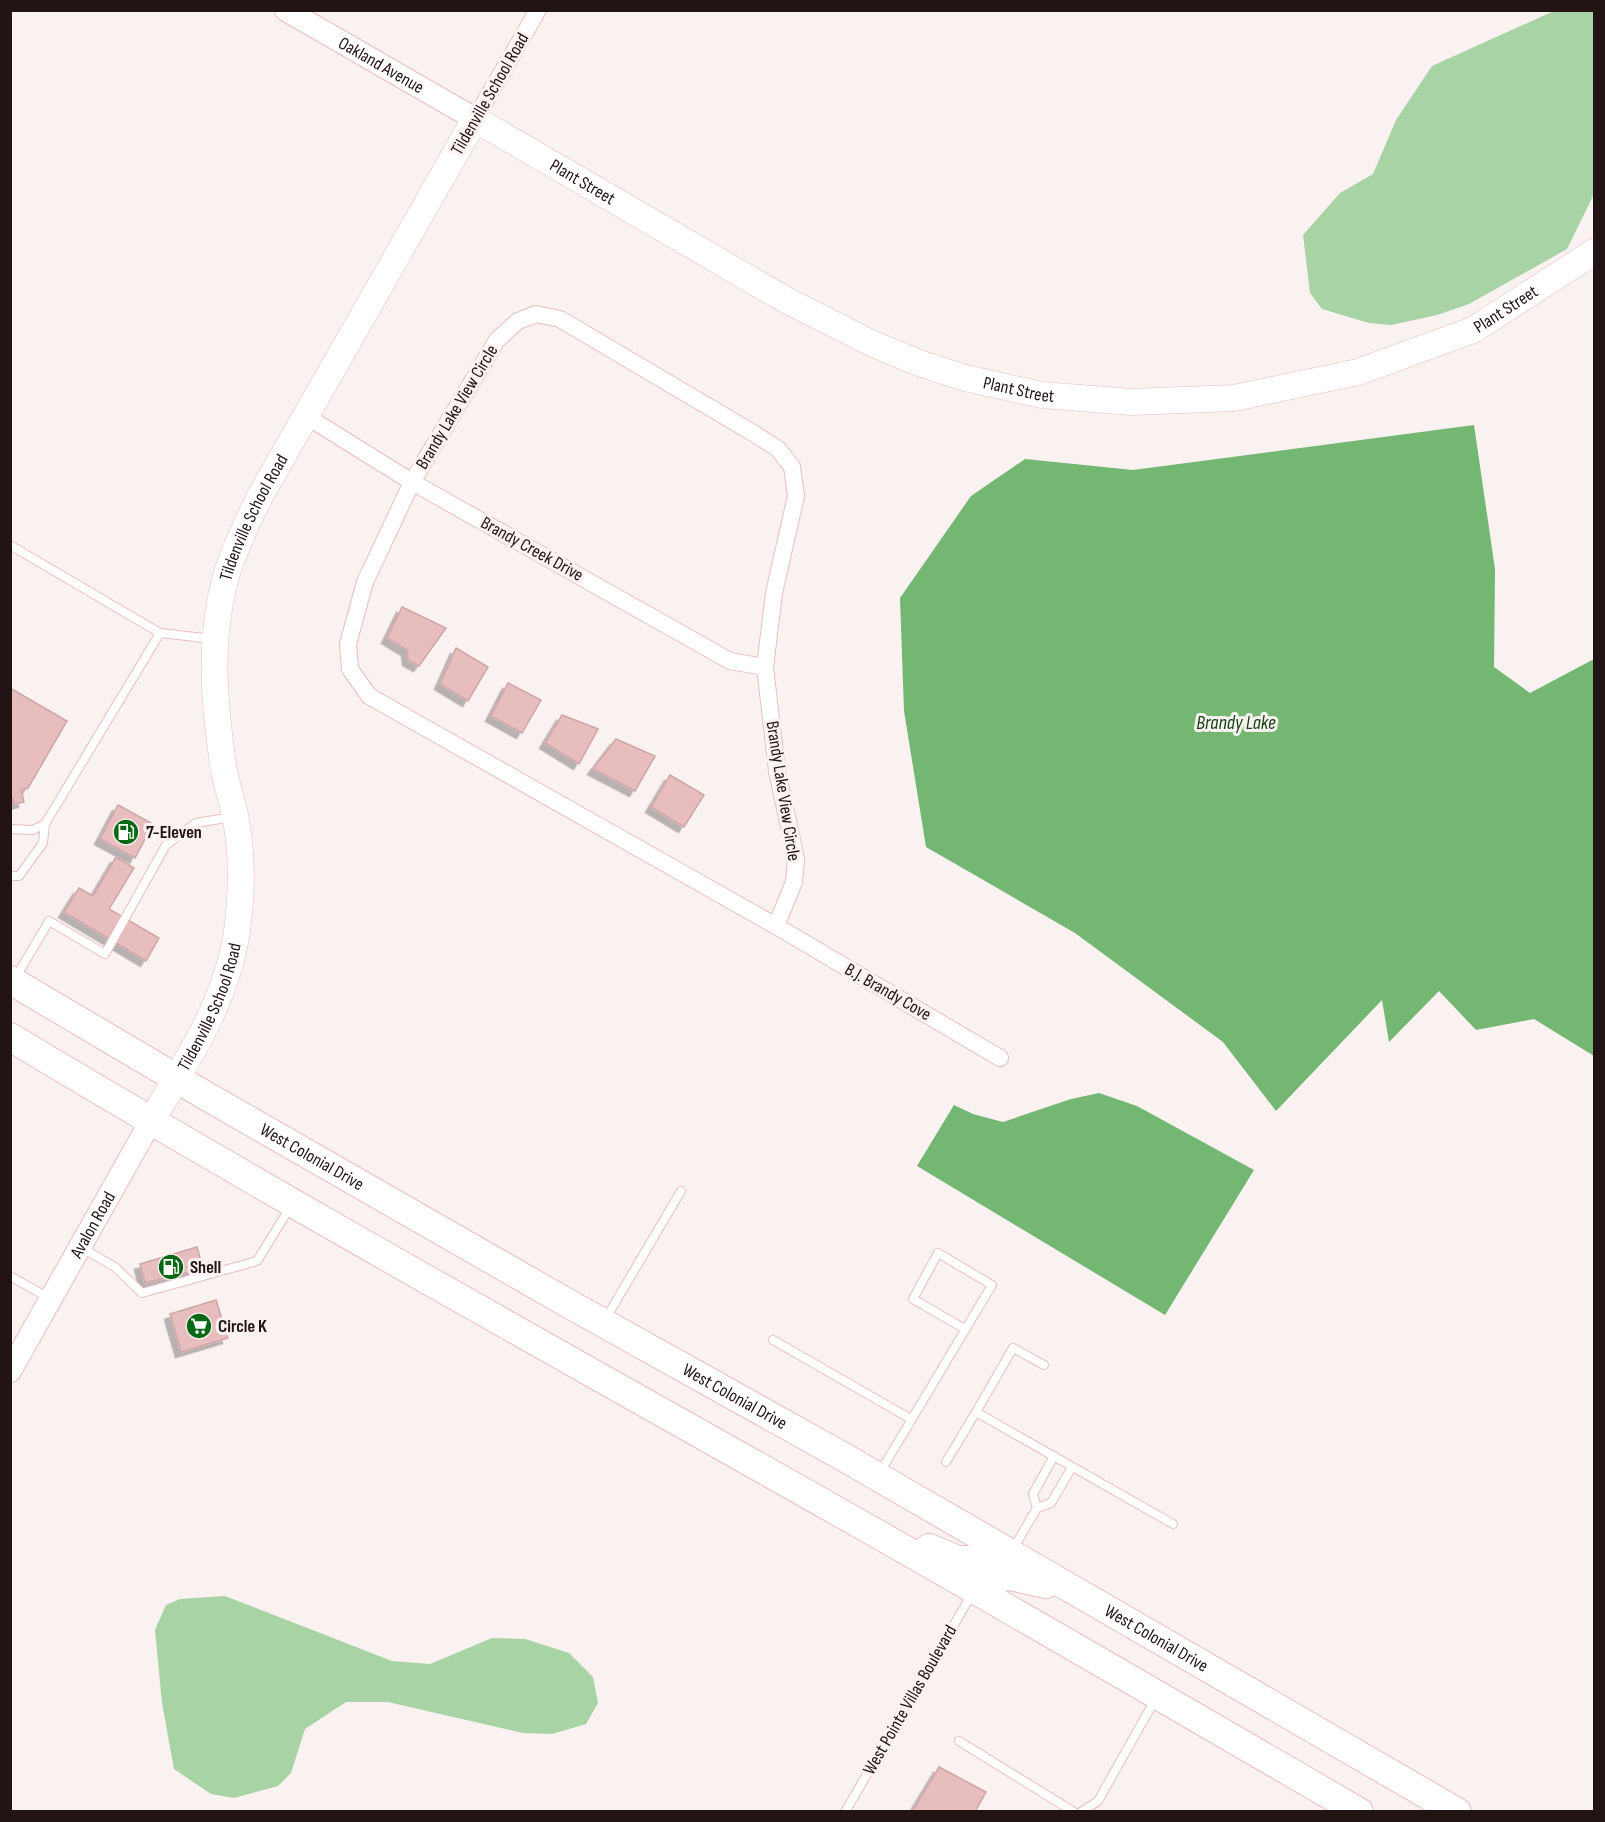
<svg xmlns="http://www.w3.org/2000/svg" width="1605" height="1822" font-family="'Sofia Sans Condensed',sans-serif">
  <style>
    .green { fill: #a7d3a5 }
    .water { fill: #73b772 }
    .building { fill: #e8bdbe; stroke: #cfa6a7; stroke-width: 1.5; filter: url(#shadow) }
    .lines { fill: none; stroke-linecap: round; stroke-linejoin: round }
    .lane-casing { stroke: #e9bebf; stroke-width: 10 }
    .street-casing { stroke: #e9bebf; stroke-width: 18 }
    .secondary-casing { stroke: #e9bebf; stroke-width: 24 }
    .primary-casing { stroke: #e9bebf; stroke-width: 27 }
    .highway-casing { stroke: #e9bebf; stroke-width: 30 }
    .lane { stroke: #fff; stroke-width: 8 }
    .street { stroke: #fff; stroke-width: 16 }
    .secondary { stroke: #fff; stroke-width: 22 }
    .primary { stroke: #fff; stroke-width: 26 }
    .highway { stroke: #fff; stroke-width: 28 }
    .labels { text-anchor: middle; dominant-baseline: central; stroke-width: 6; stroke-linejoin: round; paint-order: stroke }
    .street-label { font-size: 18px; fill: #221414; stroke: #faf1f1 }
    .poi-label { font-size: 18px; font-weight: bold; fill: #221414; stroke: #faf1f1; text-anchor: start }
    .water-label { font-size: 20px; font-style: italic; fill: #154517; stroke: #faf1f1 }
  </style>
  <defs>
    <filter id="shadow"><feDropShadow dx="-5.5" dy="5.5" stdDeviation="0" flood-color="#0004"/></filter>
  </defs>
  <rect width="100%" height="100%" fill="#faf1f1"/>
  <path class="green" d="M1554,11H1594V194L1567,249L1469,304L1437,315L1391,325L1369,323L1322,309L1310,293L1303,235L1340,193L1373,174L1396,120L1432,66Z
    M225,1596L392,1661L430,1664L492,1638L525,1639L569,1653L593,1677L598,1703L586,1724L552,1734L523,1733L388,1702H346L305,1729L291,1773L278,1786L234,1798L211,1794L174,1769L162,1703L155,1630L166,1605L180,1599Z"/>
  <path class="water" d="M1474,425L1495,569L1494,667L1530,693L1594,659V1056L1534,1019L1476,1030L1439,991L1389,1042L1382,1000L1276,1111L1223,1042L1075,933L926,847L904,711L900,598L971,496L1025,459L1133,470Z
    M1099,1093L1137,1106L1254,1170L1165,1315L917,1166L954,1105L973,1114L1003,1122L1071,1099Z"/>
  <path class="building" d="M402,607L446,628L419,666L408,660L407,650L387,638Z
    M456,648L488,667L468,701L440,684Z
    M508,683L541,700L522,733L491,716Z
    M10,688L67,721L28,788L21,790L24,802L15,804L10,793Z
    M562,715L598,729L579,764L545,743Z
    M616,739L655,756L635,791L593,769Z
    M670,775L704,795L684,827L651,807Z
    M118,805L153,824L135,858L100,839Z
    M116,857L134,868L109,909L159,938L146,961L64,912L79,888L93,896Z
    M197,1247L203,1269L145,1283L140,1264Z
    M216,1300L228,1338L181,1352L170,1314Z
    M939,1767L986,1792L975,1812H912Z"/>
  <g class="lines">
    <g class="lane-casing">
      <path id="lane" d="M10,545L160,633L45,824L33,830L10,829
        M160,633L213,639
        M10,876H19L43,843L45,824
        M16,977L49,921L105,954L166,845L196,823L232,817
        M82,1248L115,1267L142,1293L257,1261L291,1206
        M10,1276L49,1298
        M605,1320L681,1191
        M773,1340L911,1419
        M1044,1365L1013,1348L976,1412L1173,1524
        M946,1462L976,1412
        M879,1474L992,1285L938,1253L913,1299L965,1329
        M1037,1508L1033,1494L1054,1456
        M1013,1549L1037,1508L1051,1503L1072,1467
        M959,1741L1074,1812
        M845,1812L973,1592
        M1081,1812L1098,1801L1156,1698"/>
    </g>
    <g class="street-casing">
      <path id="street" d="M475,119L538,10
        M306,416L412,482L730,661L765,667
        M776,926L794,882L796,859L777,771L765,667L774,593L796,496L792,467L778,449L753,433L560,319L536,314L518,321L497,340L412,482L365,582L348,644L350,669L369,696L776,926L1000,1058"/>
    </g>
    <g class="secondary-casing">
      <g id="secondary">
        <path id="s1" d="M286,10L475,119"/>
        <path id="s2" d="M10,1371L151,1121"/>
      </g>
    </g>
    <g class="primary-casing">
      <g id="primary">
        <path id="s3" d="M151,1121C188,1059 230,997 238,923C242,889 242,849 235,815C232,800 227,786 224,771C214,705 208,638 227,573C235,547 247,523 259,498L475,119L784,299L871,343L919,363L965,378L1042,395L1131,402L1234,398L1358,372L1473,330L1594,252"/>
      </g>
    </g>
    <g class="highway-casing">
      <g id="highway">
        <path id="s4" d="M10,980L208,1097L571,1305L842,1456L1457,1812"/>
        <path d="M10,1037C283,1201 561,1355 837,1511C1012,1610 1185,1711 1359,1812"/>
        <path d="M929,1548L958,1560H977L1010,1554"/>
        <path d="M975,1589L991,1578L1010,1576L1046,1584"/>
      </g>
    </g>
    <use href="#lane" class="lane"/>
    <use href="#street" class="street"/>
    <use href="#secondary" class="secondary"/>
    <use href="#primary" class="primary"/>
    <use href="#highway" class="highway"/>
  </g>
  <defs>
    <g id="fuel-disc" transform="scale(1.35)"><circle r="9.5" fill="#056913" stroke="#faf1f1"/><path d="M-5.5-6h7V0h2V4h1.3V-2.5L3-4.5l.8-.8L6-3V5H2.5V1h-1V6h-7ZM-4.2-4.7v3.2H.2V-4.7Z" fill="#fff"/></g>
    <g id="supermarket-disc" transform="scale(1.35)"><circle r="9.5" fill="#056913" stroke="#faf1f1"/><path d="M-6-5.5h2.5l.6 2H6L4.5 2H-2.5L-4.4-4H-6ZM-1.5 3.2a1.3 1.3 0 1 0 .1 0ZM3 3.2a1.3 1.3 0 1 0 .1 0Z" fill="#fff"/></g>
  </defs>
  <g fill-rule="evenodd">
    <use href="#fuel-disc" x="126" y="832"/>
    <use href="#fuel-disc" x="171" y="1267"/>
    <use href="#supermarket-disc" x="199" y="1326"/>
  </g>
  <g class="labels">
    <g class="street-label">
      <text stroke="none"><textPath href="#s1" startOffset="110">Oakland Avenue</textPath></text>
      <text transform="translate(490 94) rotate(-60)">Tildenville School Road</text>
      <text stroke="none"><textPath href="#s3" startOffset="1214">Plant Street</textPath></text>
      <text stroke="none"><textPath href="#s3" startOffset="2204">Plant Street</textPath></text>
      <text stroke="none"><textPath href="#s3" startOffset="1700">Plant Street</textPath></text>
      <text transform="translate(457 407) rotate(-59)">Brandy Lake View Circle</text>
      <text stroke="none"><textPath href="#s3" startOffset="633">Tildenville School Road</textPath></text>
      <text transform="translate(532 549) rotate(29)">Brandy Creek Drive</text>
      <text transform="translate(783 791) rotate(81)">Brandy Lake View Circle</text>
      <text transform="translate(888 992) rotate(30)">B.J. Brandy Cove</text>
      <text stroke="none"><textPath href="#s3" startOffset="129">Tildenville School Road</textPath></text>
      <text stroke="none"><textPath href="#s4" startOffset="350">West Colonial Drive</textPath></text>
      <text stroke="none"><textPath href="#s2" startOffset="168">Avalon Road</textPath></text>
      <text stroke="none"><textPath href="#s4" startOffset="836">West Colonial Drive</textPath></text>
      <text stroke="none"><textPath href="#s4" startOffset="1322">West Colonial Drive</textPath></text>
      <text transform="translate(910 1700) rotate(-60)">West Pointe Villas Boulevard</text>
    </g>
    <g class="poi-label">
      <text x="146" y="832">7-Eleven</text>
      <text x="190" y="1267">Shell</text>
      <text x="218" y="1326">Circle K</text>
    </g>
    <g class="water-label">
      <text x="1236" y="723">Brandy Lake</text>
    </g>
  </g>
  <rect width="1605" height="1822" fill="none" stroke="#221414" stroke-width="24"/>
</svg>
